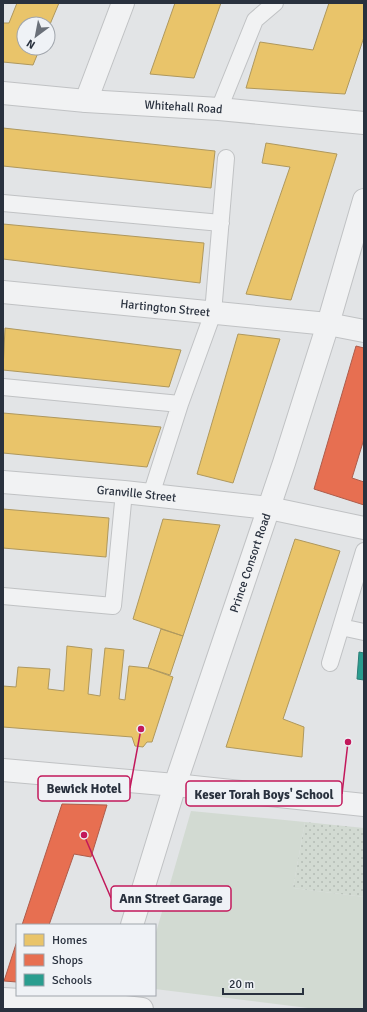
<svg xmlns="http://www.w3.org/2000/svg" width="367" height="1012" font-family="Signika,sans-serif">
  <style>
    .grass { fill: #d2dad2 }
    .park { fill: url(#park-dots) }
    .homes { fill: #e9c46a; stroke: #af985d }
    .shops { fill: #e76f51; stroke: #ae5c4b }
    .schools { fill: #2a9d8f; stroke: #2a7d77 }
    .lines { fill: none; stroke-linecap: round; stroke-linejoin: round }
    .service-casing { stroke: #c0c2c4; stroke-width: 18 }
    .minor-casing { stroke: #c0c2c4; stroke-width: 24 }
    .tertiary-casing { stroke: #c0c2c4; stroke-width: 24 }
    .service { stroke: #f1f2f3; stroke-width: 16 }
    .minor { stroke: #f1f2f3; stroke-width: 22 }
    .tertiary { stroke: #f1f2f3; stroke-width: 22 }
    .labels { text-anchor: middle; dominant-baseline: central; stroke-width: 4; stroke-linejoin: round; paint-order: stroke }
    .street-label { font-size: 12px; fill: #29313e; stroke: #eff2f6 }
    .leader { fill: none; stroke: #c2185b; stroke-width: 1.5 }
    .callout-dot { fill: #c2185b; stroke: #eff2f6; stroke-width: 1.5 }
    .callout { fill: #eff2f6; stroke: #c2185b; stroke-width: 1.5 }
    .callout-label { font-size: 13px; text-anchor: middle; font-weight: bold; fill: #29313e }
  </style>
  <defs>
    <pattern id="park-dots" width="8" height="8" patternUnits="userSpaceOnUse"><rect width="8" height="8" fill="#d2dad2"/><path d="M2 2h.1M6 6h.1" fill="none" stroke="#b4bcb5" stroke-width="1.8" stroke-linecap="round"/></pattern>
  </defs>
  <rect width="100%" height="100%" fill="#e2e4e6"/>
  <path class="grass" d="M191,811L305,822L293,888L364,897V1009H316L155,989V936Z"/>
  <path class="park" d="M305,822L364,828V897L293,888Z"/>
  <path class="homes" d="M17,3H59L48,29V24H24V48H40L33,65L3,62V23H9Z
    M175,3H221L194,78L150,74Z
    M329,3H364V37L345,94L246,88L260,42L313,50Z
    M3,128L215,151L211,188L3,166Z
    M266,143L337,154L291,300L246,294L290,167L262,163Z
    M3,224L204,243L200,283L3,259Z
    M5,328L181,350L169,387L3,370Z
    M238,334L280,339L233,483L197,474Z
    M3,413L161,427L147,467L3,453Z
    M3,509L109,518L106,557L3,548Z
    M163,519L220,525L183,636L133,619Z
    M295,539L340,551L283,719L304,727L302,757L226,747Z
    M161,629L183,636L170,675L148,668Z
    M67,646L92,649L88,694L100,696L105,648L124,650L119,699L125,700L129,666L148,668L173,677L152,742H147L143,747L135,746L132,737L3,727V686L16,687L18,667L50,669L48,689L64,691Z"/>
  <path class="shops" d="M356,346L364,348V439L352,478L364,482V505L314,489Z
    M62,804L107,805L91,857L74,854L49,925H22Z
    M17,941V982L4,981Z"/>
  <path class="schools" d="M359,652L364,653V680L357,679Z"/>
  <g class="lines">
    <g class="service-casing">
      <path id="service" d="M219,109L255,20L275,3
        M3,203L221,223
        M3,387L180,404
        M151,495L180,404L213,313L226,158
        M3,596L113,606L124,492
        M341,627L364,632
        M330,663L364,551"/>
    </g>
    <g class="minor-casing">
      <g id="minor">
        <path id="s1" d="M3,93L86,101L219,109L364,123"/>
        <path d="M86,101L123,3"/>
        <path id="s2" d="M3,292L328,324L364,331"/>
        <path id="s3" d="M3,482L124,492L269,508L364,528"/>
        <path d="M3,770L175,785L364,805"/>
        <path d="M3,999L107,1005L142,1009"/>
      </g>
    </g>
    <g class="tertiary-casing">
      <g id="tertiary">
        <path id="s4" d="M132,925L175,785L284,463L328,324L364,200"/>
        <path d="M106,1009L110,995"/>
      </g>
    </g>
    <use href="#service" class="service"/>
    <use href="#minor" class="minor"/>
    <use href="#tertiary" class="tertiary"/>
  </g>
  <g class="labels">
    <g class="street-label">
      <text stroke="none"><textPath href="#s1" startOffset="181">Whitehall Road</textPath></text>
      <text stroke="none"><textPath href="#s2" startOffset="163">Hartington Street</textPath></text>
      <text stroke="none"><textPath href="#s3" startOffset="134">Granville Street</textPath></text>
      <text stroke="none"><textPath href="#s4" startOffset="381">Prince Consort Road</textPath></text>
    </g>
  </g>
  <path class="leader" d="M141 729L130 788M348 742L342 794M84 835L111 898"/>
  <g class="callout-dot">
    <circle cx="141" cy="729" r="4"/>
    <circle cx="348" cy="742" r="4"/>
    <circle cx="84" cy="835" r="4"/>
  </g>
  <g class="callout">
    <rect x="38" y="776" width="92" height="25" rx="4"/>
    <rect x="186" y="781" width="156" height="25" rx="4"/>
    <rect x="111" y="886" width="120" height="25" rx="4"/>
  </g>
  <g class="callout-label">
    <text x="84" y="793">Bewick Hotel</text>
    <text x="264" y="799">Keser Torah Boys' School</text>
    <text x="171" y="903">Ann Street Garage</text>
  </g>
  <rect width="367" height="1012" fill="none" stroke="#29313e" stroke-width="8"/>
  <rect x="16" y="924" width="140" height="72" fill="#eff2f6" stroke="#a0a5ac"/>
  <rect x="24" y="934" width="20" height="12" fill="#e9c46a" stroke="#a0a5ac"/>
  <text x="52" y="944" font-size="12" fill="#29313e">Homes</text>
  <rect x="24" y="954" width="20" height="12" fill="#e76f51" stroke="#a0a5ac"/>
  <text x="52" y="964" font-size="12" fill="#29313e">Shops</text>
  <rect x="24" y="974" width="20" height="12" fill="#2a9d8f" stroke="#a0a5ac"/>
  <text x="52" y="984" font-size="12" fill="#29313e">Schools</text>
  <g transform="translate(36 36) rotate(212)"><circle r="19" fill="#eff2f6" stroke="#a0a5ac"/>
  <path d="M0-3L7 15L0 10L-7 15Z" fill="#6a7079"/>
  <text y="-6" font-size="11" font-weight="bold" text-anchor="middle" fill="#29313e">N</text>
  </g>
  <path d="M223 988v6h80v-6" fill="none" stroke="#29313e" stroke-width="2"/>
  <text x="229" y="988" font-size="12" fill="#29313e" stroke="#eff2f6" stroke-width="3" paint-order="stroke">20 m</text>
</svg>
